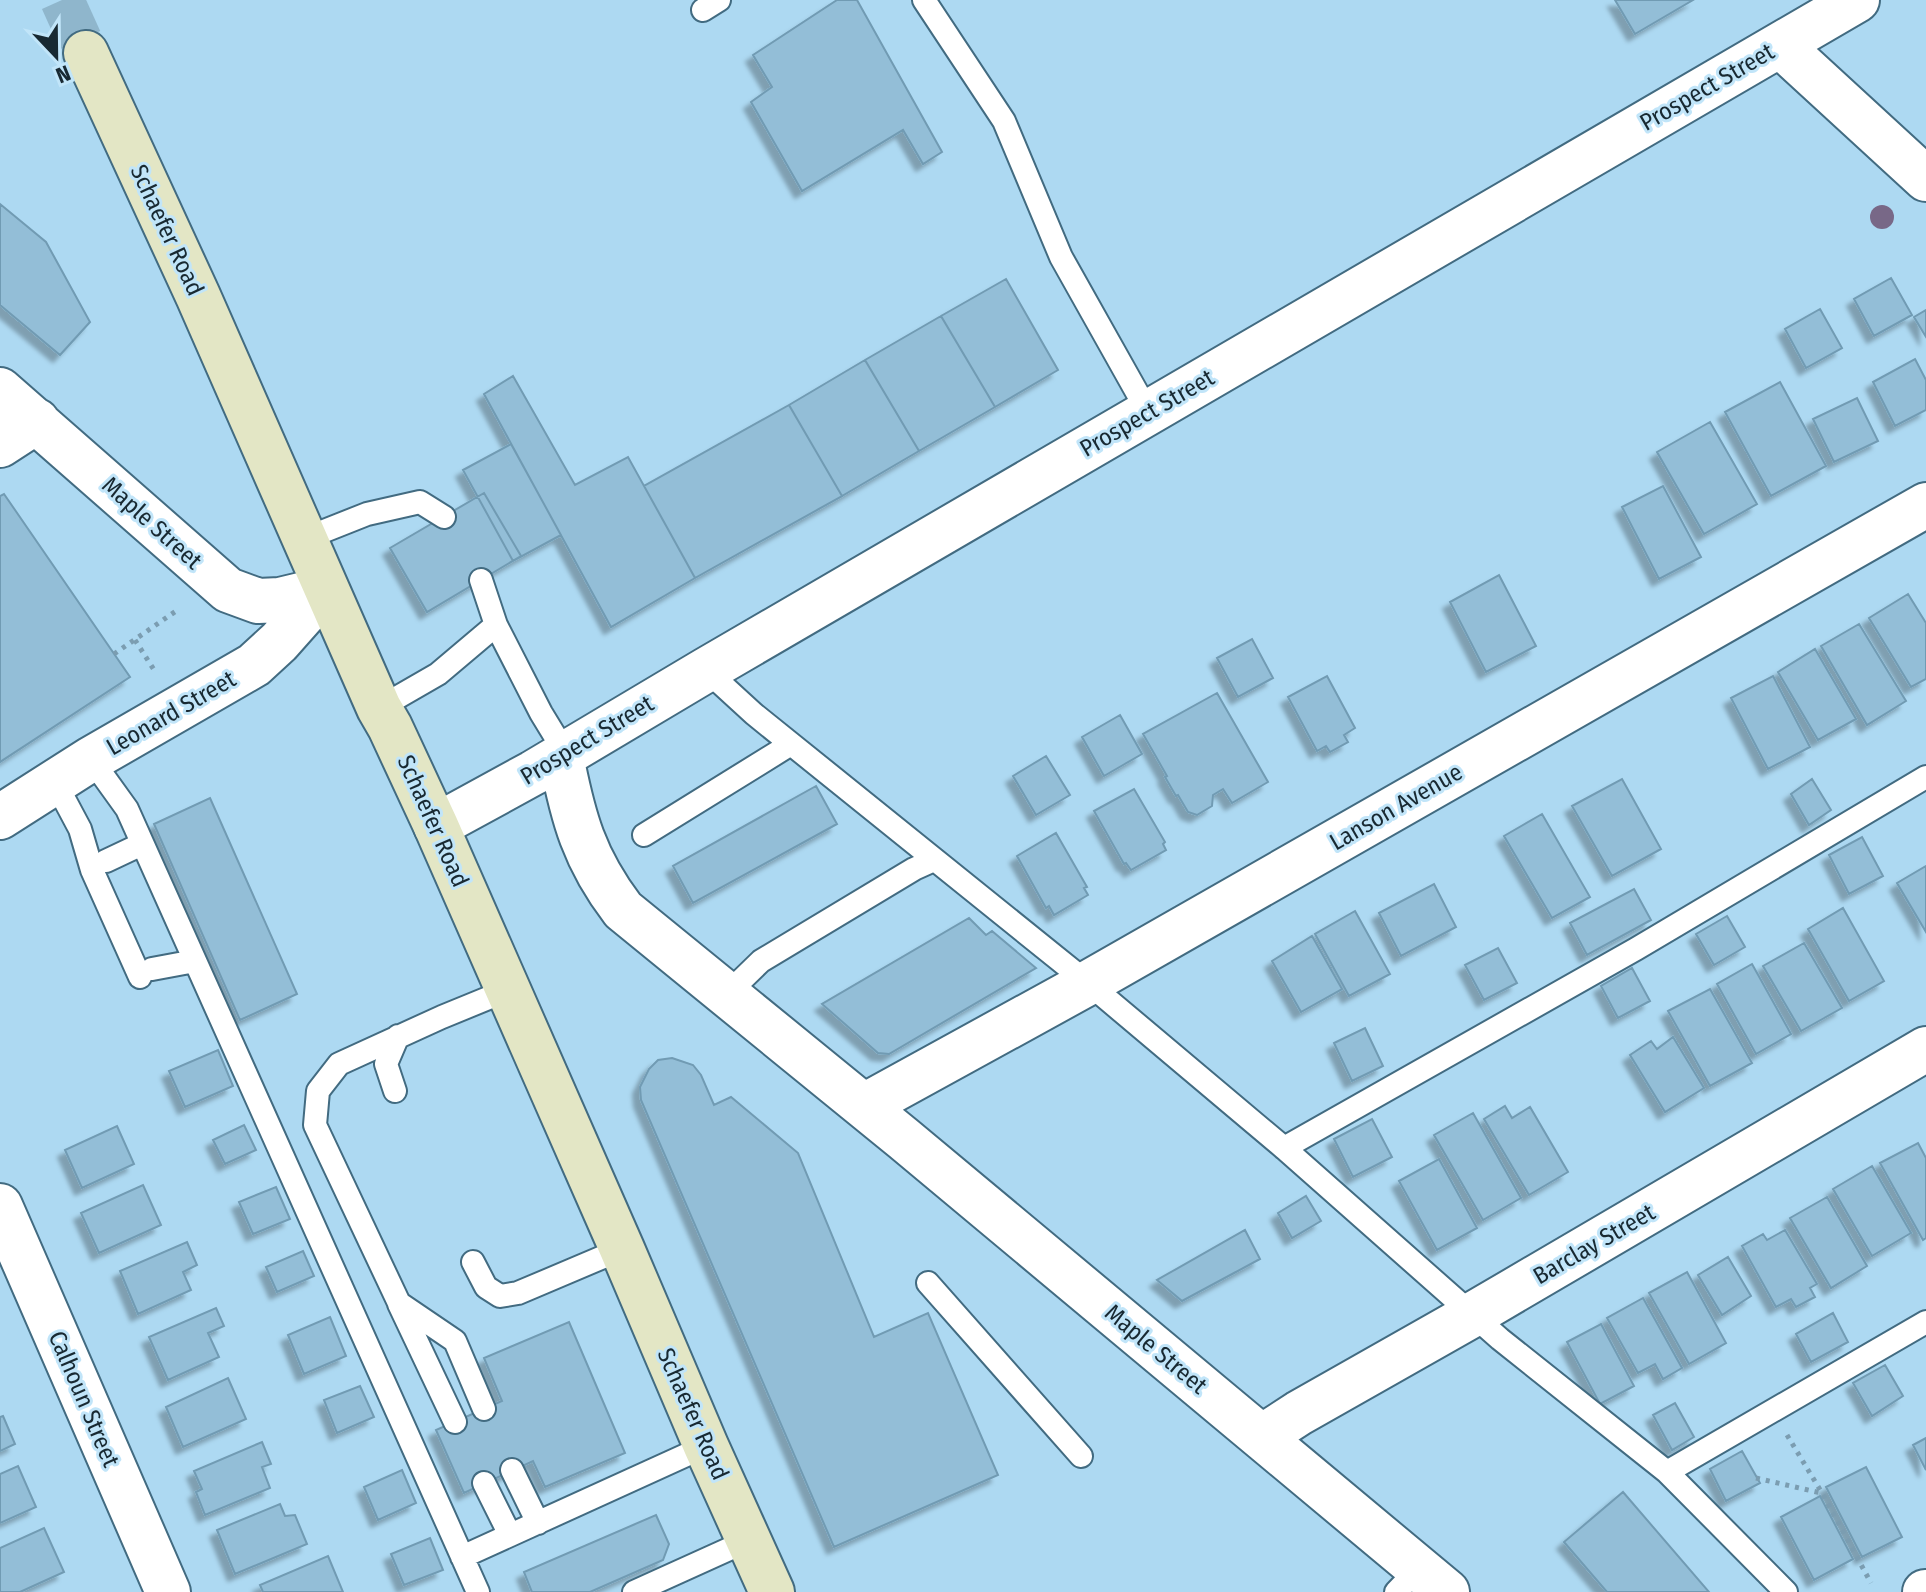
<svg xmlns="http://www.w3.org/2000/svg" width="1926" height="1592" font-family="'Fira Sans Condensed',sans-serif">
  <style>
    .building { fill: #93bed7; stroke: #719bb3; stroke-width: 2; filter: url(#shadow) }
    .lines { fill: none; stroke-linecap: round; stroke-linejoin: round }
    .secondary-tunnel { stroke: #8fb6cc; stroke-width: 44; stroke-dasharray: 44 22; stroke-linecap: butt }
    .service-casing { stroke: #426b81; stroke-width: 26 }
    .minor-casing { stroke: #426b81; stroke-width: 48 }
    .secondary-casing { stroke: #426b81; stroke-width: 48 }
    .path { stroke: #7b9db1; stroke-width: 5; stroke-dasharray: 4 6; stroke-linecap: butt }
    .service { stroke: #fff; stroke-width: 22 }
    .minor { stroke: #fff; stroke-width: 44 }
    .secondary { stroke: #e3e6c5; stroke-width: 44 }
    .tree { fill: #786887 }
    .labels { text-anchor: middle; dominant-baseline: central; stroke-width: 6; stroke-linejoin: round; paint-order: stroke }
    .street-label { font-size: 24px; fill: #182932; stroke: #c1e5f9 }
  </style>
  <defs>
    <filter id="shadow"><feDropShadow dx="-7" dy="7" stdDeviation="2" flood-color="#0004"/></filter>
  </defs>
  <rect width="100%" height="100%" fill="#add9f2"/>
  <path class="building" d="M837,0H857L942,152L923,164L903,130L802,191L751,102L772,87L753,55Z
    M1615,0H1693L1635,34Z
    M0,204L46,242L90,322L60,355L0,305Z
    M1891,278L1912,315L1874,336L1854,299Z
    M1006,279L1058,370L995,407L941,316Z
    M1820,309L1842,348L1806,368L1785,329Z
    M1926,310V337L1914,317Z
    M941,316L995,407L919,451L865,360Z
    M1915,359L1926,380V410L1895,426L1873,382Z
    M865,360L919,451L842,496L789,405Z
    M513,376L575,485L628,457L695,578L611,627L484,394Z
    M1780,382L1826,466L1771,496L1725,412Z
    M1857,398L1878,441L1834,462L1813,419Z
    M789,405L842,496L695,578L644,486Z
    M1710,422L1757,504L1704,534L1657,452Z
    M511,444L561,535L513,561L463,470Z
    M1663,486L1701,557L1659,579L1622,507Z
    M484,493L521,556L427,612L390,548Z
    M4,494L130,677L0,762V496Z
    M1499,575L1536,646L1486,672L1450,602Z
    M1908,594L1926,623V679L1911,687L1869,618Z
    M1859,624L1906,701L1867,725L1821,646Z
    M1252,639L1273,678L1238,697L1217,658Z
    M1815,649L1856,719L1818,740L1778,672Z
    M1327,676L1355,728L1344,735L1348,742L1330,752L1326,746L1317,751L1288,697Z
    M1773,676L1810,747L1768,769L1731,698Z
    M1217,693L1268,782L1232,803L1223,789L1213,795L1212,806L1197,815L1188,812L1178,795L1176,796L1165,777L1167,776L1143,734Z
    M1120,715L1142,754L1104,776L1082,737Z
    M1046,756L1070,795L1036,815L1013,776Z
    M1622,779L1661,849L1612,876L1572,806Z
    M1812,779L1831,810L1809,825L1791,794Z
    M816,786L837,824L693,903L673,866Z
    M1134,789L1165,842L1163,844L1166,850L1131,870L1126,863L1124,864L1094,811Z
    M210,798L297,994L240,1020L154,824Z
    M1542,814L1590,897L1552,918L1504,836Z
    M1056,833L1087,887L1084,888L1088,895L1054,915L1049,906L1046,908L1017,856Z
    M1862,837L1883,876L1849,894L1829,855Z
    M1926,866V932L1897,883Z
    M1434,884L1456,927L1401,956L1379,913Z
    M1634,889L1651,920L1587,955L1570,923Z
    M1843,908L1884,981L1849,1001L1808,929Z
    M1355,911L1390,974L1349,996L1315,934Z
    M1727,916L1745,947L1714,965L1696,934Z
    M969,918L986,935L992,931L1036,968L889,1054L878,1053L822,1004Z
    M1312,936L1342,989L1301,1012L1272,961Z
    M1804,943L1842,1008L1801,1031L1763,966Z
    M1498,948L1517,983L1484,1000L1465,965Z
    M1752,964L1791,1034L1756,1054L1717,984Z
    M1632,968L1650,1001L1618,1018L1601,986Z
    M1710,989L1752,1063L1710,1086L1668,1011Z
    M1365,1028L1383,1066L1352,1081L1334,1043Z
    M1673,1037L1704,1088L1665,1112L1630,1055L1651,1041L1657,1049Z
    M218,1050L233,1086L185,1107L169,1071Z
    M672,1058L693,1065L701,1075L714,1105L731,1097L798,1153L874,1337L928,1313L998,1475L834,1547L641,1100L640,1087L649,1069L658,1060Z
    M1505,1106L1512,1118L1530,1107L1568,1172L1529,1195L1484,1119Z
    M1473,1113L1521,1198L1483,1220L1434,1135Z
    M1372,1119L1392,1157L1353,1177L1334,1139Z
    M244,1125L256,1150L225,1164L213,1140Z
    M117,1126L134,1164L82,1188L65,1150Z
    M1918,1143L1926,1158V1238L1923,1240L1880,1163Z
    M1439,1159L1477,1228L1437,1250L1399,1181Z
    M1872,1166L1911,1233L1872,1256L1833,1189Z
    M143,1185L161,1225L99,1253L81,1213Z
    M276,1187L290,1219L253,1234L239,1202Z
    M1306,1196L1321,1221L1292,1238L1278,1213Z
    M1827,1197L1867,1266L1831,1288L1790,1218Z
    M1245,1230L1260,1259L1182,1301L1157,1280Z
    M1785,1230L1817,1284L1810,1288L1815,1297L1796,1307L1791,1299L1776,1307L1742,1246L1763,1234L1767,1240Z
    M187,1242L197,1265L183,1272L191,1290L138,1314L120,1271Z
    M303,1251L314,1276L277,1292L266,1267Z
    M1728,1257L1751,1296L1722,1315L1698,1275Z
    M1687,1272L1726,1343L1689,1364L1649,1293Z
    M1643,1298L1682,1368L1663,1379L1655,1364L1638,1373L1607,1318Z
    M216,1308L224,1326L208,1333L219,1357L168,1380L149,1337Z
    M1833,1313L1848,1342L1811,1362L1796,1334Z
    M330,1317L346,1356L304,1374L288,1335Z
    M569,1322L625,1453L545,1487L533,1461L464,1493L436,1430L502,1401L484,1358Z
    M1601,1324L1634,1386L1600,1404L1567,1342Z
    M1885,1365L1903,1396L1872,1416L1853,1383Z
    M228,1378L246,1419L183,1447L166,1407Z
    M360,1386L374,1417L337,1433L324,1400Z
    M1675,1403L1694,1437L1672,1450L1653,1415Z
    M3,1416L15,1444L0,1451V1417Z
    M1926,1438V1470L1913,1445Z
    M262,1442L271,1464L262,1467L270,1488L205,1515L196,1492L202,1489L194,1471Z
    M1742,1451L1760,1483L1726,1501L1710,1469Z
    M18,1466L36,1507L0,1523V1474Z
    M1866,1467L1902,1537L1862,1557L1826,1487Z
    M402,1470L416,1503L378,1520L364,1487Z
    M1623,1492L1709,1592H1607L1564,1542Z
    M1820,1496L1853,1559L1814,1580L1781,1517Z
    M280,1504L285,1516L295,1515L307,1544L235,1574L217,1530Z
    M656,1515L669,1544L663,1560L590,1592H532L524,1572Z
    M44,1528L64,1572L20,1592H0V1548Z
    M430,1538L443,1570L404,1585L391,1554Z
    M328,1556L343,1592H263L260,1585Z"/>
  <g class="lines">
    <path class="secondary-tunnel" d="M62,0L86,53"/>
    <g class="service-casing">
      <path id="service" d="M924,0L1004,121L1061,257L1148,412
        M703,10L719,0
        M304,539L367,514L420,502L444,517
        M481,580L496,625L541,713L566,754
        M706,670L754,714L1088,983L1284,1148L1500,1339L1667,1472L1786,1592
        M379,708L438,674L496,625
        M91,759L127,809L478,1592
        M55,782L80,829L92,870L140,977
        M644,835L791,744
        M106,861L142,844
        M152,969L195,961
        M727,994L761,961L914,869L934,860
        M395,1091L386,1064L398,1036
        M1284,1148L1636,949L1926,777
        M473,1262L486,1287L500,1296L518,1293L622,1249
        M928,1283L1081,1456
        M399,1304L455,1422
        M484,1409L455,1341L399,1303L315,1125L318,1091L339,1064L442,1017L508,990
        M512,1470L538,1523
        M1667,1472L1926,1322
        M484,1483L510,1535
        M462,1557L706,1446
        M634,1592L749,1540
        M1396,1592L1419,1568"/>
    </g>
    <g class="minor-casing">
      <path id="minor" d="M1780,45L1926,179
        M0,390L228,590L258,601L280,600L326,589
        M0,445L37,421
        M561,756C573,818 584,859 623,910L904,1139L1447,1592
        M0,817L91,759L254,665L279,642L326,589
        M436,826L533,773L706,670L1857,0
        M864,1106L1088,983L1926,505
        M0,1206L168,1592
        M1262,1437L1299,1413L1472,1315L1926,1049
        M1925,1592H1926"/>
    </g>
    <g class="secondary-casing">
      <path id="secondary" d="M86,53L198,296L379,708L390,727L436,826L622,1249L706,1446L772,1592"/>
    </g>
    <path class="path" d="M135,640L156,673
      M114,654L176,611
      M1787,1435L1822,1493L1871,1583
      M1756,1478L1821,1493"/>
    <use href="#service" class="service"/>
    <use href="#minor" class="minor"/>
    <use href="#secondary" class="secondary"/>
  </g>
  <circle class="tree" cx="1882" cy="217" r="12"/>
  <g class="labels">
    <g class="street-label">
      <text transform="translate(1707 87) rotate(-30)">Prospect Street</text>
      <text transform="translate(167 230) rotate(65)">Schaefer Road</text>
      <text transform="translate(1147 413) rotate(-30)">Prospect Street</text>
      <text transform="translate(152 523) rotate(42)">Maple Street</text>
      <text transform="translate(171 713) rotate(-30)">Leonard Street</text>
      <text transform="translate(587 740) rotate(-31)">Prospect Street</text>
      <text transform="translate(1396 807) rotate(-30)">Lanson Avenue</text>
      <text transform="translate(433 821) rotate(66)">Schaefer Road</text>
      <text transform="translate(1594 1244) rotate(-30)">Barclay Street</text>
      <text transform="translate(1156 1349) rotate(40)">Maple Street</text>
      <text transform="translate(84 1399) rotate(67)">Calhoun Street</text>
      <text transform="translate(693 1414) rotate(66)">Schaefer Road</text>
    </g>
  </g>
  <g transform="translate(56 56) rotate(158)" stroke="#c1e5f9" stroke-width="6" paint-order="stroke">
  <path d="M0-6L14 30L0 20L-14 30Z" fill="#182932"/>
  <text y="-12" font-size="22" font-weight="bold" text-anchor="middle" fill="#182932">N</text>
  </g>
</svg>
